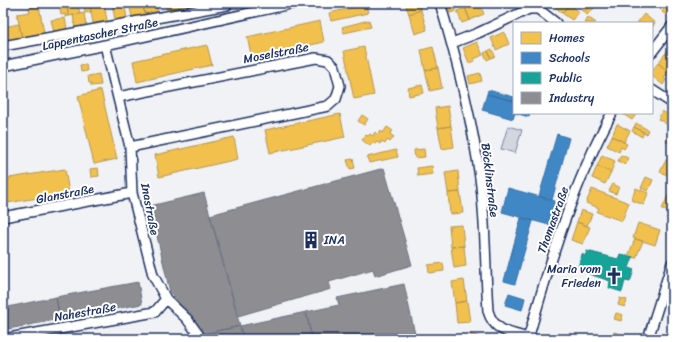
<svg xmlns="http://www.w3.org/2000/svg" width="675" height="342" font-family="Sriracha,sans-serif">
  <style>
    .green { fill: #d2d6df; stroke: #76829e }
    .homes { fill: #f2c14e; stroke: #b29553 }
    .schools { fill: #3f88c5; stroke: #346da6 }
    .public { fill: #17a398; stroke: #188087 }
    .industry { fill: #8d8d92; stroke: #6b7182 }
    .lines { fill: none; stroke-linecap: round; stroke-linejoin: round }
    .street-casing { stroke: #1b2f5e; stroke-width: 12 }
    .street { stroke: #fff; stroke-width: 9 }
    .labels { text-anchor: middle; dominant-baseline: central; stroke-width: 4; stroke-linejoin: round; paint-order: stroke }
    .street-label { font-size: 12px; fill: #1b2f5e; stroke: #fff }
    .poi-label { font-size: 12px; fill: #1b2f5e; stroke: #fff; text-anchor: start }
  </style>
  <rect width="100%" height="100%" fill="#f1f2f5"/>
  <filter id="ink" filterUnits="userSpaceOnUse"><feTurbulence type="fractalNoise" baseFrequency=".025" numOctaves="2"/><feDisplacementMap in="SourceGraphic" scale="8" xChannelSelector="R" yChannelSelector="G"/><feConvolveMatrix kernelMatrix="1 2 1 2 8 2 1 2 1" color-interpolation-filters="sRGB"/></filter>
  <g filter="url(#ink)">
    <path class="green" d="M508,126L522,130L515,153L501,149Z"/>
    <path class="homes" d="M84,3H93V5L90,6L91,12L85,13Z
      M104,3L107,21L93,23L90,6Z
      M112,3H124L127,18L115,20Z
      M129,3H142L145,14L132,17Z
      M142,3H156L158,11L145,14Z
      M165,3H178L179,7L167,10Z
      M178,3H191V5L179,7Z
      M405,3H418L421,10L409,14Z
      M476,3H479L484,14L470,20L465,8Z
      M497,3H505L499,7Z
      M553,3H569L570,4L562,13L552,4Z
      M637,3H646L643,7Z
      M663,3H672V4L669,8Z
      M570,4L579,12L572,20L562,13Z
      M78,5L80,14L69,16L67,7Z
      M366,5L368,13L331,21L329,13Z
      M453,5L456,11L450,13L448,7Z
      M586,5L589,7L584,12L581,10Z
      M591,5L594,8L587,15L584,12Z
      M39,6L44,33L22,38L17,14L30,12L29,8Z
      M67,7L69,16L65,17V14L61,15L60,8Z
      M465,8L470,20L462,23L457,11Z
      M664,8L669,11L667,15L662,12Z
      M421,10L427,30L415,34L409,14Z
      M84,13L86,26L75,28L73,15Z
      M644,14L655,23L652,27V23H637Z
      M588,17L596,23H584Z
      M65,18L67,29L54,32L51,20Z
      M369,20L371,27L344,33L342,27Z
      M320,21L324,42L252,58L247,37Z
      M19,24L22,38L6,41L4,27Z
      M504,32L509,44L496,50L491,38Z
      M477,42L483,55L474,59V61L469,63L463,48Z
      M207,45L212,65L137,82L133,61Z
      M672,45V59L665,54Z
      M364,47L374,95L354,99L344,51Z
      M433,47L438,68L425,70L421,50Z
      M492,49L495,56L491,58L488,51Z
      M488,51L491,58L487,60L484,53Z
      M665,54L672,59V68L669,72L658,63Z
      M658,63L669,72L664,78L666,80L663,85L652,76V71Z
      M86,64L87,71L81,72L80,65Z
      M438,68L442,88L430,91L425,70Z
      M480,73L482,81L470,84L468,76Z
      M99,74L101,85L91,86V83H89L88,76Z
      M422,85L424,93L409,96L408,88Z
      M101,90L117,159L94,164L78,96Z
      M448,106L451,126L438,128L435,108Z
      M662,111L672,117L668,125L658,119Z
      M624,113H637L632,120L623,114Z
      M340,114L345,137L270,153L265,130Z
      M362,115L368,119L364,125L358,121Z
      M636,123L648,130L646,134L634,127Z
      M617,124L630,131L624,142L612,136Z
      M451,126L454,147L442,149L438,128Z
      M387,127L393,131L390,134L394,137L390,142L387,140L385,144L381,141L380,144L377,142L375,144L372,143L370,146L362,140L366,135L368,136L370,134L373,136L375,132L378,135L381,131L383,133Z
      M634,127L644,132L642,137L632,131Z
      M612,136L627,144L624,149L621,147L619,152L607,146Z
      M234,137L238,159L159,177L155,155Z
      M669,137L672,139V145L666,141Z
      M424,149L425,157L415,158L414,150Z
      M396,150L398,157L369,163L367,157Z
      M602,155L615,161L611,172L597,166Z
      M621,155L628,158L625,165L618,161Z
      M353,159L355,168L350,169L347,160Z
      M666,160L672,163V173L670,176L660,172Z
      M432,166L433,174L418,176L417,168Z
      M597,166L611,172L605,184L592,178Z
      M98,168L99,176L91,177L90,169Z
      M65,169L69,193L7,203L3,179Z
      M458,171L460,192L448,193L445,173Z
      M646,177L653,180L648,191L641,188Z
      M613,184L619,187L616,194L609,191Z
      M672,187V201L667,198Z
      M636,188L648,193L644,205L631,200Z
      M592,189L629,203L622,221L597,212L599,208L586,203Z
      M460,192L463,213L450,214L448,193Z
      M667,198L672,201V214L662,209Z
      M581,210L592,214L587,226L577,222Z
      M577,222L590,227L583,244L571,240Z
      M638,223L660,230L655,245L633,238Z
      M462,225L464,246L451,247L449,226Z
      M635,239L643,241L636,258L628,256Z
      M464,246L466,266L454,268L451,247Z
      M443,263L444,271L429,273L428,265Z
      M464,280L467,301L455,303L452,282Z
      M620,298L627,300L625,307L618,305Z
      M467,301L470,322L457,323L455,303Z
      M616,313L623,315L621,321L614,319Z
      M614,332L627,336L626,339H612Z
      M471,334L486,339H469Z"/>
    <path class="schools" d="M488,90L514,97V101L487,94Z
      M487,94L514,101L515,113L513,119L482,110Z
      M515,113H530L529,117Z
      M557,134L569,138L552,200L539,196Z
      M508,188L555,201L549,225L502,212Z
      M521,218L533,221L515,284L504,281Z
      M509,293L525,298L522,310L505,305Z"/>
    <path class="public" d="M587,251L618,259L620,254L633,257L629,268L634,270L630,282L625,281L622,292L609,288L610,281L580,271L581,268L578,267L582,254L585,256Z"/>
    <path class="industry" d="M384,168L412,265L375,276L373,269L329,282L331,289L238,316L210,215Z
      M204,193L240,326L203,334L170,292L150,206Z
      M138,282L142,304L60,319L56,297Z
      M404,284L416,339H312L306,312L339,305L337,298Z
      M56,297L60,319L3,330V308Z
      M306,312L312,339H243L240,326Z
      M240,326L243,339H205L203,334Z
      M154,336V339H137Z"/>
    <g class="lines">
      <g class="street-casing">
        <path id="street" d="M440,3C457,60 472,119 480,178C486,222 485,267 488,311C494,332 511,333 529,338
          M452,43L478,33L529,9H538L556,23
          M105,45L130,147L132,193L153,275L166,299L187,319L198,334L200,339
          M3,46L227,5
          M652,52L672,26
          M3,66L105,45L295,3
          M652,90L672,103
          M118,97L316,58L328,60L335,67L340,86L336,99L328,106L130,147
          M3,217L132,193
          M3,339L155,312L166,299
          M528,339C550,262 573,184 612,113
          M648,339L672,263"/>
      </g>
      <use href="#street" class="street"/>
    </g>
  </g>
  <defs>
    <g id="building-bare" transform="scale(1.38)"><path d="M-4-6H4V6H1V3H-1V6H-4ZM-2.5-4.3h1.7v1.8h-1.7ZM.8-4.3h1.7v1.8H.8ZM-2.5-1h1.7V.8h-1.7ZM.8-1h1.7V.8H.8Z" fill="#1b2f5e" stroke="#fff" stroke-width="2.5" paint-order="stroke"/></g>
    <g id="church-bare" transform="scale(1.38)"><path d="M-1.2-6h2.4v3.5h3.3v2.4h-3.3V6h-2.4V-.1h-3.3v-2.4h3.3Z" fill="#1b2f5e" stroke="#fff" stroke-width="2.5" paint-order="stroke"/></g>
  </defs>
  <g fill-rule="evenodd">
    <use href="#building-bare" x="311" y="240"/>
    <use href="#church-bare" x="614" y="276"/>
  </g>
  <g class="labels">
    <g class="street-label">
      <text transform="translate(100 34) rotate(-12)">Lappentascher Straße</text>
      <text transform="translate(276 53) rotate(-11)">Moselstraße</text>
      <text transform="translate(490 180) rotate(83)">Böcklinstraße</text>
      <text transform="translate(65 194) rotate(-11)">Glanstraße</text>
      <text transform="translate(150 209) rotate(79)">Inastraße</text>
      <text transform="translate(553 220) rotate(-70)">Thomastraße</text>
      <text transform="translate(85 312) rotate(-10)">Nahestraße</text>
    </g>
    <g class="poi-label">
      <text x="324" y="240">INA</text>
      <text x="601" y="269" text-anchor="end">Maria vom<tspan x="601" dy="14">Frieden</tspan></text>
    </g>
  </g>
  <rect width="675" height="342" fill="none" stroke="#fff" stroke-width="16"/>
  <rect x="8" y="8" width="659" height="326" fill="none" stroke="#1b2f5e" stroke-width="1.5" filter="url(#ink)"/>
  <rect x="513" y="22" width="140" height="92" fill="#ffffff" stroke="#a4acbf"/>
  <rect x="521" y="32" width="20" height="12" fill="#f2c14e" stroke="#a4acbf"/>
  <text x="549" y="42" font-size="12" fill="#1b2f5e">Homes</text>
  <rect x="521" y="52" width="20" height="12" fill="#3f88c5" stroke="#a4acbf"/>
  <text x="549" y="62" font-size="12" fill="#1b2f5e">Schools</text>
  <rect x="521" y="72" width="20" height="12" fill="#17a398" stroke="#a4acbf"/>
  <text x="549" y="82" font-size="12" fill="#1b2f5e">Public</text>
  <rect x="521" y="92" width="20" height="12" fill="#8d8d92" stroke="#a4acbf"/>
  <text x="549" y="102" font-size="12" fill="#1b2f5e">Industry</text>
</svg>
